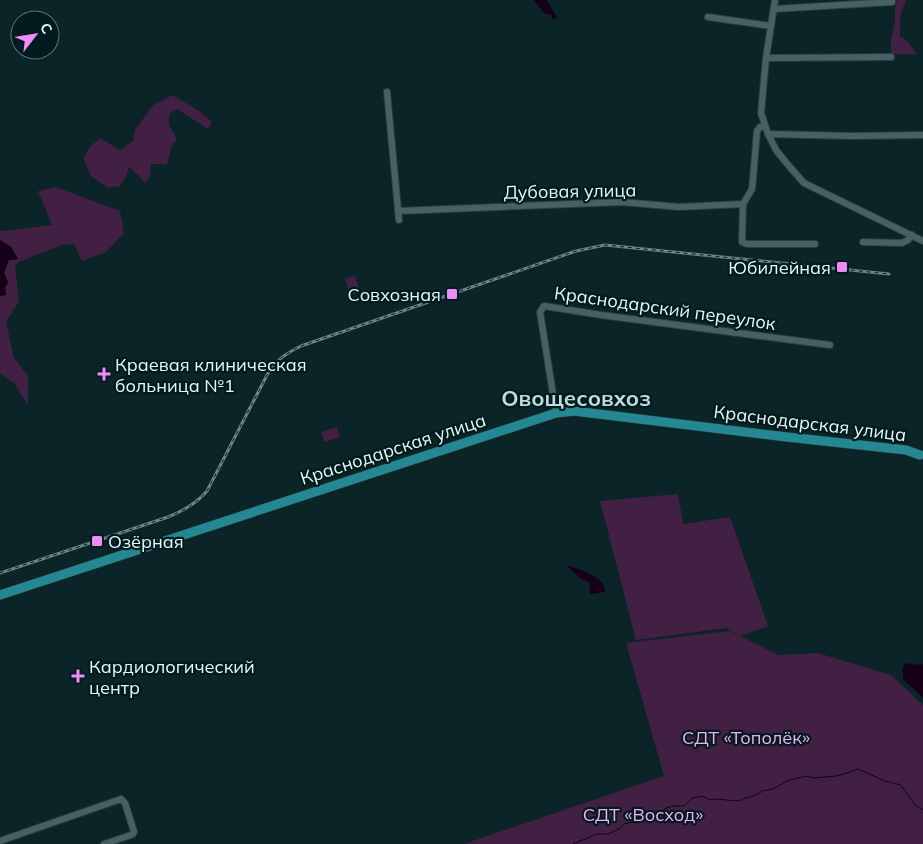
<svg xmlns="http://www.w3.org/2000/svg" width="923" height="844" font-family="Mulish,sans-serif">
  <style>
    .green { fill: #422043 }
    .water { fill: #160018 }
    .lines { fill: none; stroke-linecap: round; stroke-linejoin: round }
    .stream { stroke: #160018; stroke-width: 1 }
    .minor-casing { stroke: #2e3c3f; stroke-width: 8 }
    .major-casing { stroke: #2e3c3f; stroke-width: 10 }
    .minor { stroke: #466164; stroke-width: 6 }
    .major { stroke: #238891; stroke-width: 9 }
    .rail-casing { stroke: #6f8487; stroke-width: 3 }
    .rail { stroke: #021b1e; stroke-width: 1; stroke-dasharray: 4; stroke-linecap: butt }
    .poi-dot { fill: #f08bf5; stroke: #021b1e; stroke-width: 2 }
    .labels { text-anchor: middle; dominant-baseline: central; stroke-width: 4.5; stroke-linejoin: round; paint-order: stroke }
    .street-label { font-size: 18px; fill: #e8f7f9; stroke: #021b1e }
    .poi-label { font-size: 18px; fill: #e8f7f9; stroke: #021b1e; text-anchor: start }
    .park-label { font-size: 18px; fill: #f0aff3; stroke: #021b1e }
    .district-label { font-size: 22px; font-weight: bold; fill: #bddbde; stroke: #021b1e }
  </style>
  <rect width="100%" height="100%" fill="#0a2427"/>
  <path class="green" d="M897,0H906L900,17V36L906,40L917,54H891V40L895,21V10Z
    M173,95L199,111L212,122L208,129L177,109L169,114V125L177,139L172,145L167,164H151L150,176L146,183L129,167L126,176L120,186L108,188L91,176L83,158L90,147L100,138L120,150L133,141L135,130L153,105Z
    M56,187L120,211L124,233L106,252L82,261L74,244L61,245L19,262L15,265L19,301L6,322L14,358L28,376V406L15,384L0,373V296L6,295L5,287L8,283L4,272L9,260L18,259L11,247L0,240V230L5,231L52,225L38,191Z
    M355,276L360,292L351,295L345,279Z
    M337,427L340,437L324,442L321,432Z
    M678,494L683,524L730,517L768,626L740,636L726,628L636,640L600,501Z
    M729,631L779,655L818,653L891,675L923,705V844H464L664,776L626,643Z"/>
  <path class="water" d="M534,0H547L557,18L553,20L551,15L544,13Z
    M0,240L11,247L18,259L9,260L4,272L8,283L5,287L6,295L0,296Z
    M566,565C579,569 607,577 605,592L591,594L589,593L590,587L589,582L581,579Z
    M906,663L916,665L920,663L923,665V698L903,679V673L902,669Z"/>
  <g class="lines">
    <path class="stream" d="M573,844L597,834H608L621,828L624,824L656,817V816L666,808L673,806H684L693,798L702,796L711,800L715,799L739,801L745,798L751,797L763,791L773,789L789,780L798,778L806,776L814,778L836,776L844,774L858,769L885,781L901,785L915,805L923,810"/>
    <g class="minor-casing">
      <path id="minor" d="M775,0L766,58L761,113L768,134L776,150L789,166L804,183L923,241
        M774,9L892,2
        M708,17L771,26
        M766,58L891,57
        M387,92L399,220
        M764,126L760,127L757,131L753,179L752,189L743,204L742,242L747,244H815
        M768,134L853,136L923,135
        M398,211L622,202L679,207L743,204
        M863,242L902,243L908,240L912,235
        M556,413L540,312L544,306L601,315L830,345
        M0,841L121,799L125,803L134,832L133,834L131,835L104,844"/>
    </g>
    <g class="major-casing">
      <path id="major" d="M0,595L556,413L574,411L787,437L906,450L920,455"/>
    </g>
    <use href="#minor" class="minor"/>
    <use href="#major" class="major"/>
    <g class="rail-casing">
      <path id="rail" d="M0,573L168,517C183,511 196,504 207,491L267,375C278,359 283,355 301,346L576,251L605,245L889,274"/>
    </g>
    <use href="#rail" class="rail"/>
  </g>
  <g class="poi-dot">
    <rect x="836" y="261" width="12" height="12" rx="2.5"/>
    <rect x="446" y="288" width="12" height="12" rx="2.5"/>
    <path d="M101.5 366.5h5v5h5v5h-5v5h-5v-5h-5v-5h5z"/>
    <rect x="91" y="535" width="12" height="12" rx="2.5"/>
    <path d="M75.5 668.5h5v5h5v5h-5v5h-5v-5h-5v-5h5z"/>
  </g>
  <g class="labels">
    <g class="street-label">
      <text transform="translate(570 191) rotate(-1)">Дубовая улица</text>
      <text transform="translate(665 308) rotate(8)">Краснодарский переулок</text>
      <text transform="translate(810 423) rotate(7)">Краснодарская улица</text>
      <text transform="translate(393 449) rotate(-18)">Краснодарская улица</text>
    </g>
    <g class="poi-label">
      <text x="831" y="267" text-anchor="end">Юбилейная</text>
      <text x="441" y="294" text-anchor="end">Совхозная</text>
      <text x="115" y="364">Краевая клиническая<tspan x="115" dy="21">больница №1</tspan></text>
      <text x="108" y="541">Озёрная</text>
      <text x="89" y="666">Кардиологический<tspan x="89" dy="21">центр</tspan></text>
    </g>
    <g class="park-label">
      <text x="746" y="737">СДТ «Тополёк»</text>
      <text x="643" y="814">СДТ «Восход»</text>
    </g>
    <g class="district-label">
      <text x="576" y="398">Овощесовхоз</text>
    </g>
  </g>
  <g transform="translate(35 35) rotate(59)"><circle r="24" fill="#021b1e" stroke="#5e7376"/>
  <path d="M0-4L9 19L0 12L-9 19Z" fill="#f08bf5"/>
  <text y="-8" font-size="14" font-weight="bold" text-anchor="middle" fill="#e8f7f9">С</text>
  </g>
</svg>
